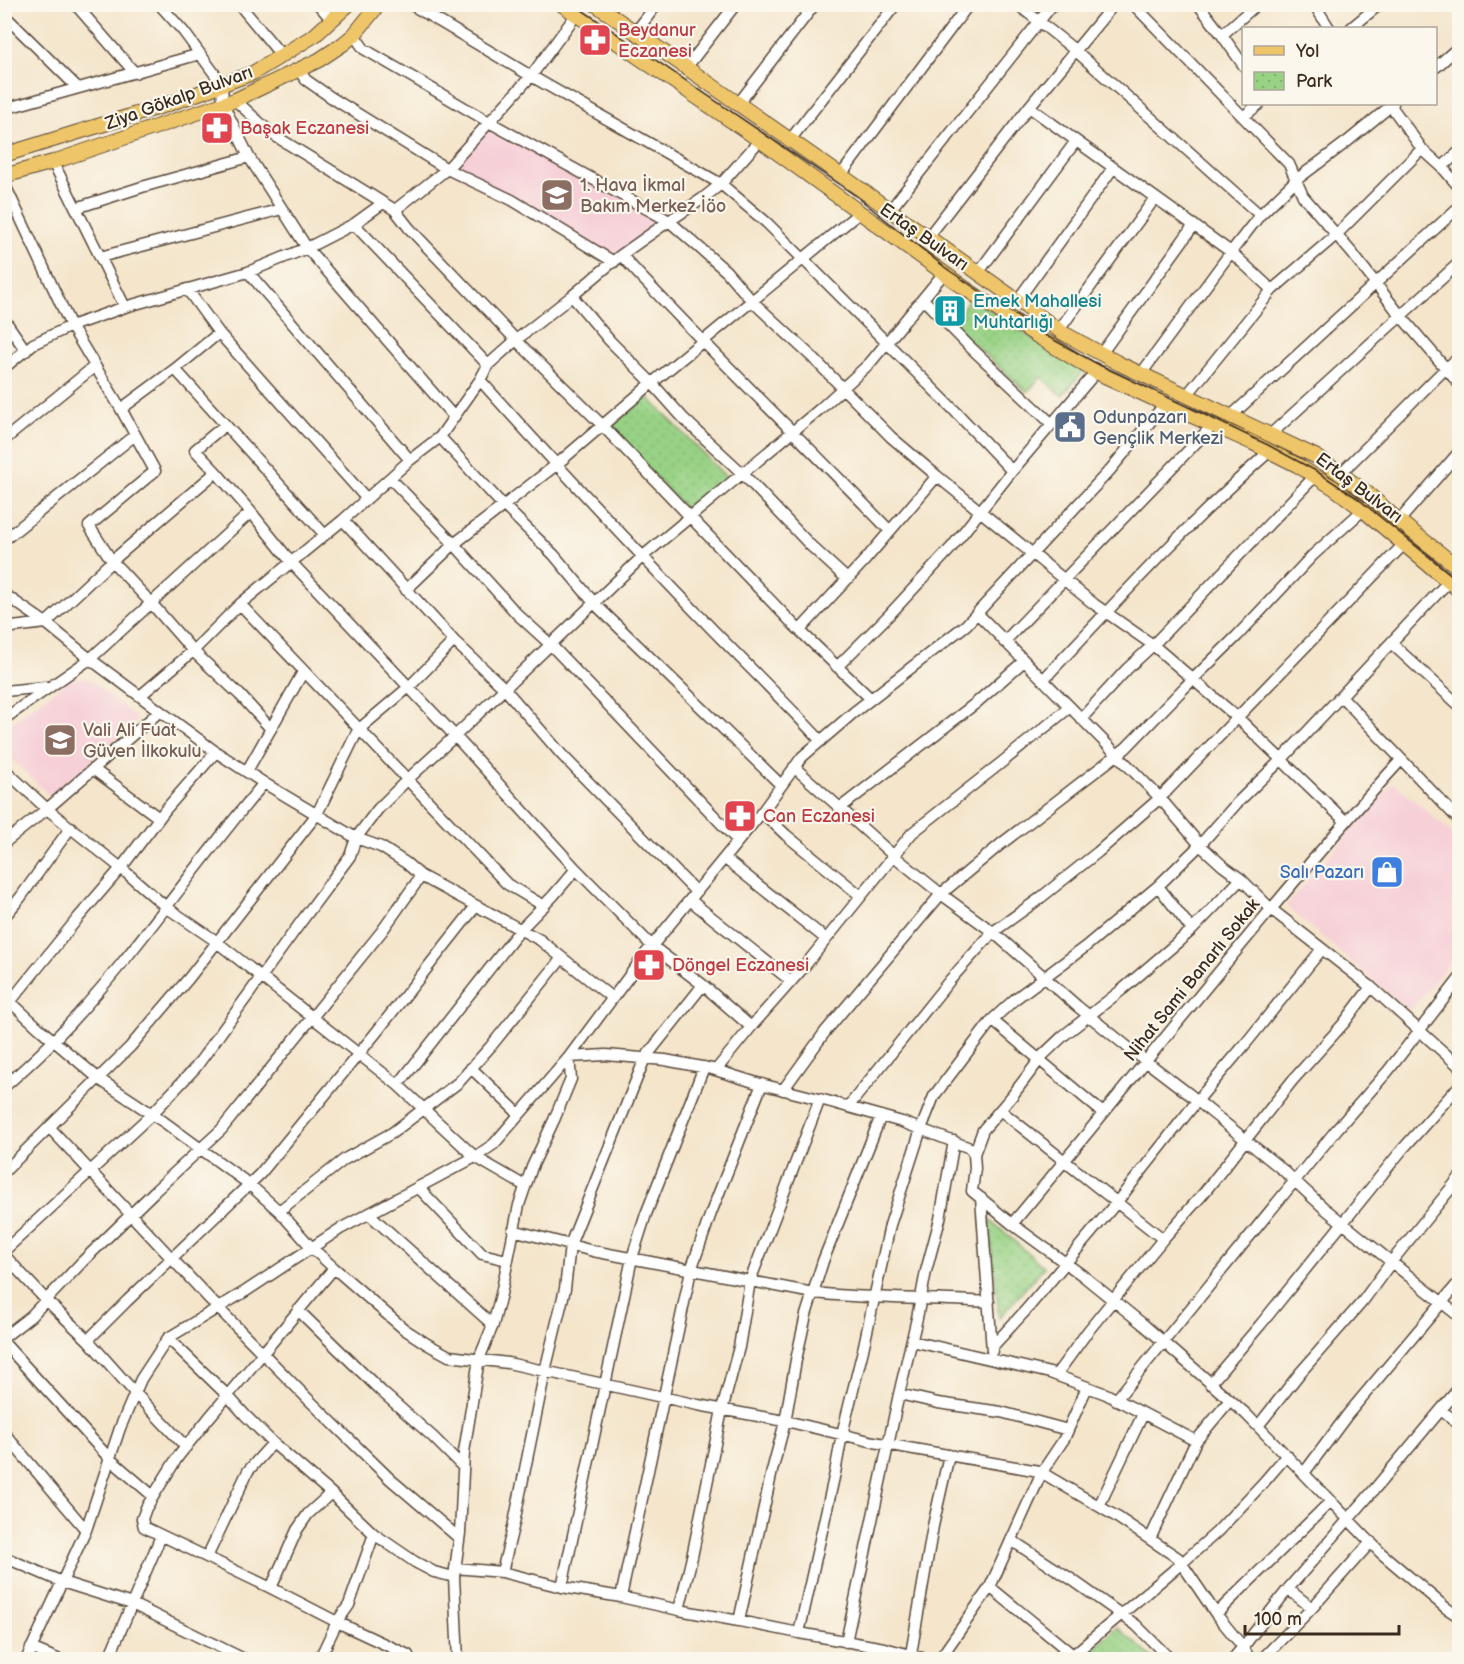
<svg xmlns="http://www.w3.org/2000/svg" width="1464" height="1664" font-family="'Balsamiq Sans',sans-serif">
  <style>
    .built { fill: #f6cfd7 }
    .park { fill: url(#park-dots); stroke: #6a7e52; stroke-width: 1.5 }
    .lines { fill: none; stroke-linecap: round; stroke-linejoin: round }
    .minor-casing { stroke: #574638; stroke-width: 13 }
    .major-casing { stroke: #574638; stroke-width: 16 }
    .minor { stroke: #fff; stroke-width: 10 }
    .major { stroke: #eec569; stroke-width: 14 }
    .tram { stroke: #3b2a1e; stroke-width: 1.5 }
    .labels { text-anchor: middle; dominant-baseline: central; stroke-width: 4.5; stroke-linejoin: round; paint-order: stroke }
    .health-label { font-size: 18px; fill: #be3a42; stroke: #fbf7ec; text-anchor: start }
    .street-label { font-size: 18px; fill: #3b2a1e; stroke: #fbf7ec }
    .education-label { font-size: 18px; fill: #785e54; stroke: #fbf7ec; text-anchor: start }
    .culture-label { font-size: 18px; fill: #0d838f; stroke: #fbf7ec; text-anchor: start }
    .service-label { font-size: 18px; fill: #4e5e75; stroke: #fbf7ec; text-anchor: start }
    .shop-label { font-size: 18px; fill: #366cbe; stroke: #fbf7ec; text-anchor: end }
  </style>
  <defs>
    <pattern id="park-dots" width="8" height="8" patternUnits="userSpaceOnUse" patternTransform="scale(1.5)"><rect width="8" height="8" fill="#98d285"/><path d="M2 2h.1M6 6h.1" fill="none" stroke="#84b472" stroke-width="1.8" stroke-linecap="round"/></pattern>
  </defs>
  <rect width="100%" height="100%" fill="#fbf7ec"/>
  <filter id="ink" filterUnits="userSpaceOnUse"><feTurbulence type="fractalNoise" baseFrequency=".0167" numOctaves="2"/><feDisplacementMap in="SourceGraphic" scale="12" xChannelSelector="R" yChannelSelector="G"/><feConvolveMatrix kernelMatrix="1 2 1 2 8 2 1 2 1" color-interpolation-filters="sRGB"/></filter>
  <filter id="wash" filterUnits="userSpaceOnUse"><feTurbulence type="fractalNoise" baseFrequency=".008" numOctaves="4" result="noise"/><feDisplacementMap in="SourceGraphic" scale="24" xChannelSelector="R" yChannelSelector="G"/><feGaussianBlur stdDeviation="1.35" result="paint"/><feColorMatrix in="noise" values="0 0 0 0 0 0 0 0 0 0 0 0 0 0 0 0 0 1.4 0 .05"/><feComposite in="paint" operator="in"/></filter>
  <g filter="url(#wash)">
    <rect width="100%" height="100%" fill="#f4e5cb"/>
    <path class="built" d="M489,122L669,221L614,262L447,169Z
      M88,678L138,720L51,797L5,753V728L69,679Z
      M1393,782L1459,839V953L1409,1011L1286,906Z"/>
    <path class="park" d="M970,297L1083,372L1062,396L1041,377L1027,392L952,325Z
      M648,397L727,478L688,512L609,428Z
      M989,1219L1044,1267L999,1318Z
      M1117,1627L1154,1659H1084Z"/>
  </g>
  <g filter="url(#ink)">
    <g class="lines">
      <g class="minor-casing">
        <path id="minor" d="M75,4L135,73
          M159,4L184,32L222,84L223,104L249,157L307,248L454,417
          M239,4L281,55
          M318,4L332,20
          M410,4L531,76L721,184L767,223L954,410L1012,471
          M1017,4L1076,51L1260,215L1296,180L1348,141L1393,104
          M1133,4L1289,164L1303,196L1352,253L1400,315L1460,385
          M1198,4L1222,35L1257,4
          M1314,4L1329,28
          M4,15L78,88
          M1351,28L1380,4
          M635,33L657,4
          M354,35L364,49L489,122L669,221L726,271L752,301L811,356L891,437L937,476
          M1222,35L1244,66
          M1436,67L1460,46
          M686,68L736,4
          M298,69L306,80L332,98L447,169L512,200L614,262
          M235,100L272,134L395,210L409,228L516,340L602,425L795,626L871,699
          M738,104L815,4
          M1391,106L1422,149L1442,167L1460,188
          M1029,107L1231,252L1260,215
          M4,109L200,54
          M1243,117L1259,104
          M790,140L896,4
          M53,162L125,307
          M1442,167L1460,151
          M841,175L969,4
          M4,183L71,326L121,409L155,471L89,526L112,561L152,604L193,651L240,695L271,729
          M76,208L142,187L249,157
          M395,210L447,169L531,76L576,15
          M890,210L1053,4
          M354,224L488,365
          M928,237L1029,107L1114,4
          M621,255C708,350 801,438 890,531
          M100,257L282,209
          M248,272L410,460
          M978,273L1076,141
          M187,289L219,333L366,498
          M572,296L610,341L652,383L684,419L742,473L811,546L847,579
          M923,299L968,345L1052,424
          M1017,301L1113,168
          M4,319L26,351
          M1059,330L1155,198
          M1101,354L1194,225
          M4,368L33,344L71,326L125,307L248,272L307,248L354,224L383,203
          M175,369L325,535
          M1141,374L1231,252L1272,290
          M480,380C555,464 632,546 710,627C747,665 785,702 821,741
          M1187,395L1272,290L1336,235L1422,149
          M121,409L175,369L219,333
          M1231,416L1460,206
          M225,425L195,450L216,472L251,512
          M1271,434L1460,262
          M440,437L498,500L554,555L595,604L781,785
          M4,440L95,366
          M1341,473L1445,369L1460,357
          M390,478L454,544L406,590
          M343,520L454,641L504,688L562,755L696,892
          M1399,521L1460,451
          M4,540L135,435
          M1448,582L1341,696L1460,821
          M4,594L46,623L90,659L160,711L216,752L264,783C193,867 131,961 54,1040C38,1057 21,1072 4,1087
          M240,604L507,884L544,906
          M977,613L1160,798L1200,845L1223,866L1241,879L1271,909L1371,987L1344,1023L1292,1081L1203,1194L1163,1239L1000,1110
          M4,628L46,623L112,561L216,472
          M800,630L866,559L937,476L1094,604L1153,645L1238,718L1345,821
          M1004,642L1213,425
          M1391,643L1460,706
          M837,667L890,614L951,548L1012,471L1096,372
          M1043,680C1116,602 1189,522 1270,451
          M4,691L46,687
          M140,696L193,651L240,604L343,520L410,460L440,437L480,380L488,365L516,340L572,296L621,255L669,221L702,199L721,184L760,140
          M4,719L90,659L251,512L291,562L455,736L576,869
          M1081,719L1127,669L1153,645L1315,476
          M794,767L894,856L941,894L993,932L1077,1006L1130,1049L1189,1094L1284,1171L1324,1208L1460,1317
          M4,769L47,809L121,868L166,907L213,939L398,1085L475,1157L525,1186
          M93,769L159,818
          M247,771L303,672
          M840,808L976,703L1024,661
          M762,812L786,835L861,896
          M738,841L551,645L517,614L454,544L556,465L652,383L859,213
          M4,843L47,809L160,711
          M724,858L826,939
          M421,876L406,863L381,847L356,838L378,809L407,780L455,736L642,557L821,408L870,363L944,273
          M1241,879L1192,930L1123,989L1063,1036L1043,1055L1012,1096L983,1130L974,1154L975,1168L972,1191L1012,1224L1082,1275L1144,1325L1246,1414L1381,1553L1446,1608L1460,1617
          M1158,886L1192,930
          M690,900L791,981
          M4,917L20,898L71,827
          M703,985L751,1027L716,1070
          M1371,987L1460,1067
          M4,996L40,1029L99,1079L164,1122L249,1184L279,1211L312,1248L334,1268L208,1419L177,1458L146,1508L142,1519L144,1527L271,1588L337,1622L408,1655
          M4,1007L10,1002L78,918L121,868L166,809L216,752
          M992,1020L1103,1113
          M751,1027L803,968L912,833L1001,763L1070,707
          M471,1068L519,1114
          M398,1085L520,930L553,896L576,869L652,946L703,985L645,1058L570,1245L565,1289L545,1371L514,1523L502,1572L562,1587
          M783,1090L825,1032L941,894L1001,844L1126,748L1184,688L1237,636L1312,556L1363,510
          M848,1107L950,980L993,932L1039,899L1098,852L1160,798L1403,545
          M50,1128L218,1308L309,1400L390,1479L459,1538
          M4,1172L130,1047L189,978L317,814L358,730L409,687L454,641
          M418,1187L482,1254L507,1260
          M981,1198L992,1351
          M279,1211L345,1159L392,1133L459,1082L491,1046L562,958
          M369,1214L493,1325
          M1012,1224C1142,1069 1265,909 1401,760
          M513,1230L593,1251L813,1293C872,1299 930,1298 989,1302
          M4,1251L152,1114L196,1067L298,926L350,856L356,838L264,783
          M4,1255L46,1300L88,1340L135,1393L186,1447
          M334,1268L404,1329L427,1344L449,1356L508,1363L698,1405L790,1422L874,1442L1039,1471L1117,1517L1178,1558L1216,1614L1243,1647L1232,1660
          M298,1310L381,1391L433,1437L463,1467
          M4,1337L31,1316L82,1262L157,1189L221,1130L382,931L421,876L540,940L612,998
          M168,1338L228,1396L245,1415L273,1443L331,1493L374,1534L415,1562L434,1572L454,1577
          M88,1340L127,1301L260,1174L375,1034L476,906
          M912,1341L1050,1373L1106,1394L1196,1441L1230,1400
          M4,1343L110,1459L153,1496
          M992,1347L1026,1310L1117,1202L1197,1101L1247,1042L1322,949
          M1056,1375L1088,1331L1163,1239
          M1210,1384L1261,1324L1401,1151L1460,1085
          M899,1394L938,1403L1001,1412L1068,1430
          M1116,1400L1337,1129L1388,1071L1460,978
          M1441,1410L1460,1425
          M1258,1426L1300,1373L1363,1301L1392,1261L1460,1177
          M4,1433L86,1530
          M1304,1473L1348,1414L1460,1281
          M1099,1506L1143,1414
          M1150,1539L1196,1441
          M1011,1540L1071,1579L1136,1625L1171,1660
          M4,1557L62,1582L132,1604L246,1660
          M207,1557L248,1471L273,1443
          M455,1568L502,1572
          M990,1587L1073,1655L1182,1563L1217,1532L1264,1482L1287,1455
          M271,1588L297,1530L308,1514L331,1493
          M1288,1589L1312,1608
          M621,1597L562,1587L632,1258L646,1214L704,1067
          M679,1610L621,1597L691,1270L711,1213L762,1084
          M1216,1614L1331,1501
          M739,1621L679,1610L692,1557L722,1410L739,1347L750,1281L820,1099
          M799,1633L739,1621L772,1471L785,1422L796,1360L806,1315L823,1261L881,1116
          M846,1642L899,1394L917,1318L926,1271L940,1219L954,1141
          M31,1648L60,1660
          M911,1654L933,1526L949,1455
          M26,1660L86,1530L120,1428L141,1379L168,1338L246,1291L340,1229L475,1157L494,1144L569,1057L647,952L762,812L802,757L853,713L966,625L1110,470L1165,404
          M108,1660L161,1536
          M319,1660L337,1622L349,1605L374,1534
          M458,1660L454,1577L460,1533L464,1452L479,1359L493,1325L501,1294L519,1205L532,1167L554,1120L571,1079L569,1057L606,1055L665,1060L712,1069L757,1083L827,1101L902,1122L970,1148L974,1154
          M930,1660L884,1648L799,1633L835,1473L842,1434L863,1350L890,1225L921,1129L934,1096L992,1020L1015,999L1085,947L1158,886L1200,845L1237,803L1282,759L1341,696
          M939,1660L990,1587L1042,1472L1064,1439L1087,1387
          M1057,1660L1065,1649
          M1250,1660L1243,1647L1288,1589L1373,1491L1460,1387
          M1261,1660L1312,1608L1371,1542"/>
      </g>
      <g class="major-casing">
        <path id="major" d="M561,4L768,146L966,289L1034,334L1096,372L1165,404L1253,443L1297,465L1334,488L1363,510L1460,591
          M595,4L849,181L1063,333L1120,364L1317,457L1367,493L1399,521L1460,569
          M4,155L169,104L253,73L315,35L349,4
          M4,176L53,162L235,100L319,60L343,44L354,35L379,4"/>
      </g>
      <use href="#minor" class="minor"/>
      <use href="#major" class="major"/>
      <path class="tram" d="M573,4L856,196L947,269L1043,334L1094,362L1268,445L1316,471L1357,498L1460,582"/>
    </g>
  </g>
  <defs>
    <g id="pharmacy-square" transform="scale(1.725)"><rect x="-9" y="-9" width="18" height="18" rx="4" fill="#e0444e" stroke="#fbf7ec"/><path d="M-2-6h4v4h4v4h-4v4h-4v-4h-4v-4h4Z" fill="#fff"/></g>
    <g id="school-square" transform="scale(1.725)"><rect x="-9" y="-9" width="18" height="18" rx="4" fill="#8d6e63" stroke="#fbf7ec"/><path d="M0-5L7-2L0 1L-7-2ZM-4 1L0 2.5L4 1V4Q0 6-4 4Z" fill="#fff"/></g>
    <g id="building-square" transform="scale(1.725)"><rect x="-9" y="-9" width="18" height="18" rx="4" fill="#0f9aa8" stroke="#fbf7ec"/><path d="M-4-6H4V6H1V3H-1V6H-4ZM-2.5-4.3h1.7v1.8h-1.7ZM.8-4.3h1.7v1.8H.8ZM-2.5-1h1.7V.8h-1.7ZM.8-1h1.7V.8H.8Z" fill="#fff"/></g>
    <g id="civic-square" transform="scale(1.725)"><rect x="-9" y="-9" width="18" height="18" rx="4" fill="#5c6f8a" stroke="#fbf7ec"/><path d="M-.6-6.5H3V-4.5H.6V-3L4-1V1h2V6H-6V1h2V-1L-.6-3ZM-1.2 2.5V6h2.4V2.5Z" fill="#fff"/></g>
    <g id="shop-square" transform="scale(1.725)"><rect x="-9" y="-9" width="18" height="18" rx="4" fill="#3f7fe0" stroke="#fbf7ec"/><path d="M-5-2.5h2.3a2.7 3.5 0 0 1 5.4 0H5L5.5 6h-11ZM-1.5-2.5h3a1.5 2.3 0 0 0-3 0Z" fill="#fff"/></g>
  </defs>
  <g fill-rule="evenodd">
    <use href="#pharmacy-square" x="595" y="40"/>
    <use href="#pharmacy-square" x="217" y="128"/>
    <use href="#school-square" x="557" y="195"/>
    <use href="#building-square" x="950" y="311"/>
    <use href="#civic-square" x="1070" y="427"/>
    <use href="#school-square" x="60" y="740"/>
    <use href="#pharmacy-square" x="740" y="816"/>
    <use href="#shop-square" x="1387" y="872"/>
    <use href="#pharmacy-square" x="649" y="965"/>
  </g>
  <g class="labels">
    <g class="health-label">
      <text x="618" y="30">Beydanur<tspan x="618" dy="21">Eczanesi</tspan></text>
      <text x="240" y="128">Başak Eczanesi</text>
      <text x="763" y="816">Can Eczanesi</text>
      <text x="672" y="965">Döngel Eczanesi</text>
    </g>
    <g class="street-label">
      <text transform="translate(179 98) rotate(-20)">Ziya Gökalp Bulvarı</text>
      <text transform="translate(924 237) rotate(35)">Ertaş Bulvarı</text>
      <text transform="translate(1359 488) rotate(37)">Ertaş Bulvarı</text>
      <text transform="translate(1192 980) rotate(-51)">Nihat Sami Banarlı Sokak</text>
    </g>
    <g class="education-label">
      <text x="580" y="185">1. Hava İkmal<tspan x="580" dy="21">Bakım Merkez İöo</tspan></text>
      <text x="83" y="730">Vali Ali Fuat<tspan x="83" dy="21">Güven İlkokulu</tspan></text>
    </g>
    <g class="culture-label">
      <text x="973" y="301">Emek Mahallesi<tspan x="973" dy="21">Muhtarlığı</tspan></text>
    </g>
    <g class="service-label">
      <text x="1093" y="417">Odunpazarı<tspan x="1093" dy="21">Gençlik Merkezi</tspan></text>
    </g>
    <g class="shop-label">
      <text x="1364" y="872">Salı Pazarı</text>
    </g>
  </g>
  <rect width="1464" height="1664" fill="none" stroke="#fbf7ec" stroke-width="24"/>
  <rect x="1242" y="27" width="195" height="78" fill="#fbf7ec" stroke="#aea59a" stroke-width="1.5"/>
  <rect x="1254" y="46" width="30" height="9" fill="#eec569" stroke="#aea59a" stroke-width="1.5"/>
  <text x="1296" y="57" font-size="18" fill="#3b2a1e">Yol</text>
  <rect x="1254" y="72" width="30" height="18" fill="url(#park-dots)" stroke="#aea59a" stroke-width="1.5"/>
  <text x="1296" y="87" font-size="18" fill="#3b2a1e">Park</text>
  <path d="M1245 1625v9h154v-9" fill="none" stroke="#3b2a1e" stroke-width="3"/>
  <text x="1254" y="1625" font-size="18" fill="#3b2a1e" stroke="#fbf7ec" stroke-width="4.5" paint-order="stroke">100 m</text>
</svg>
